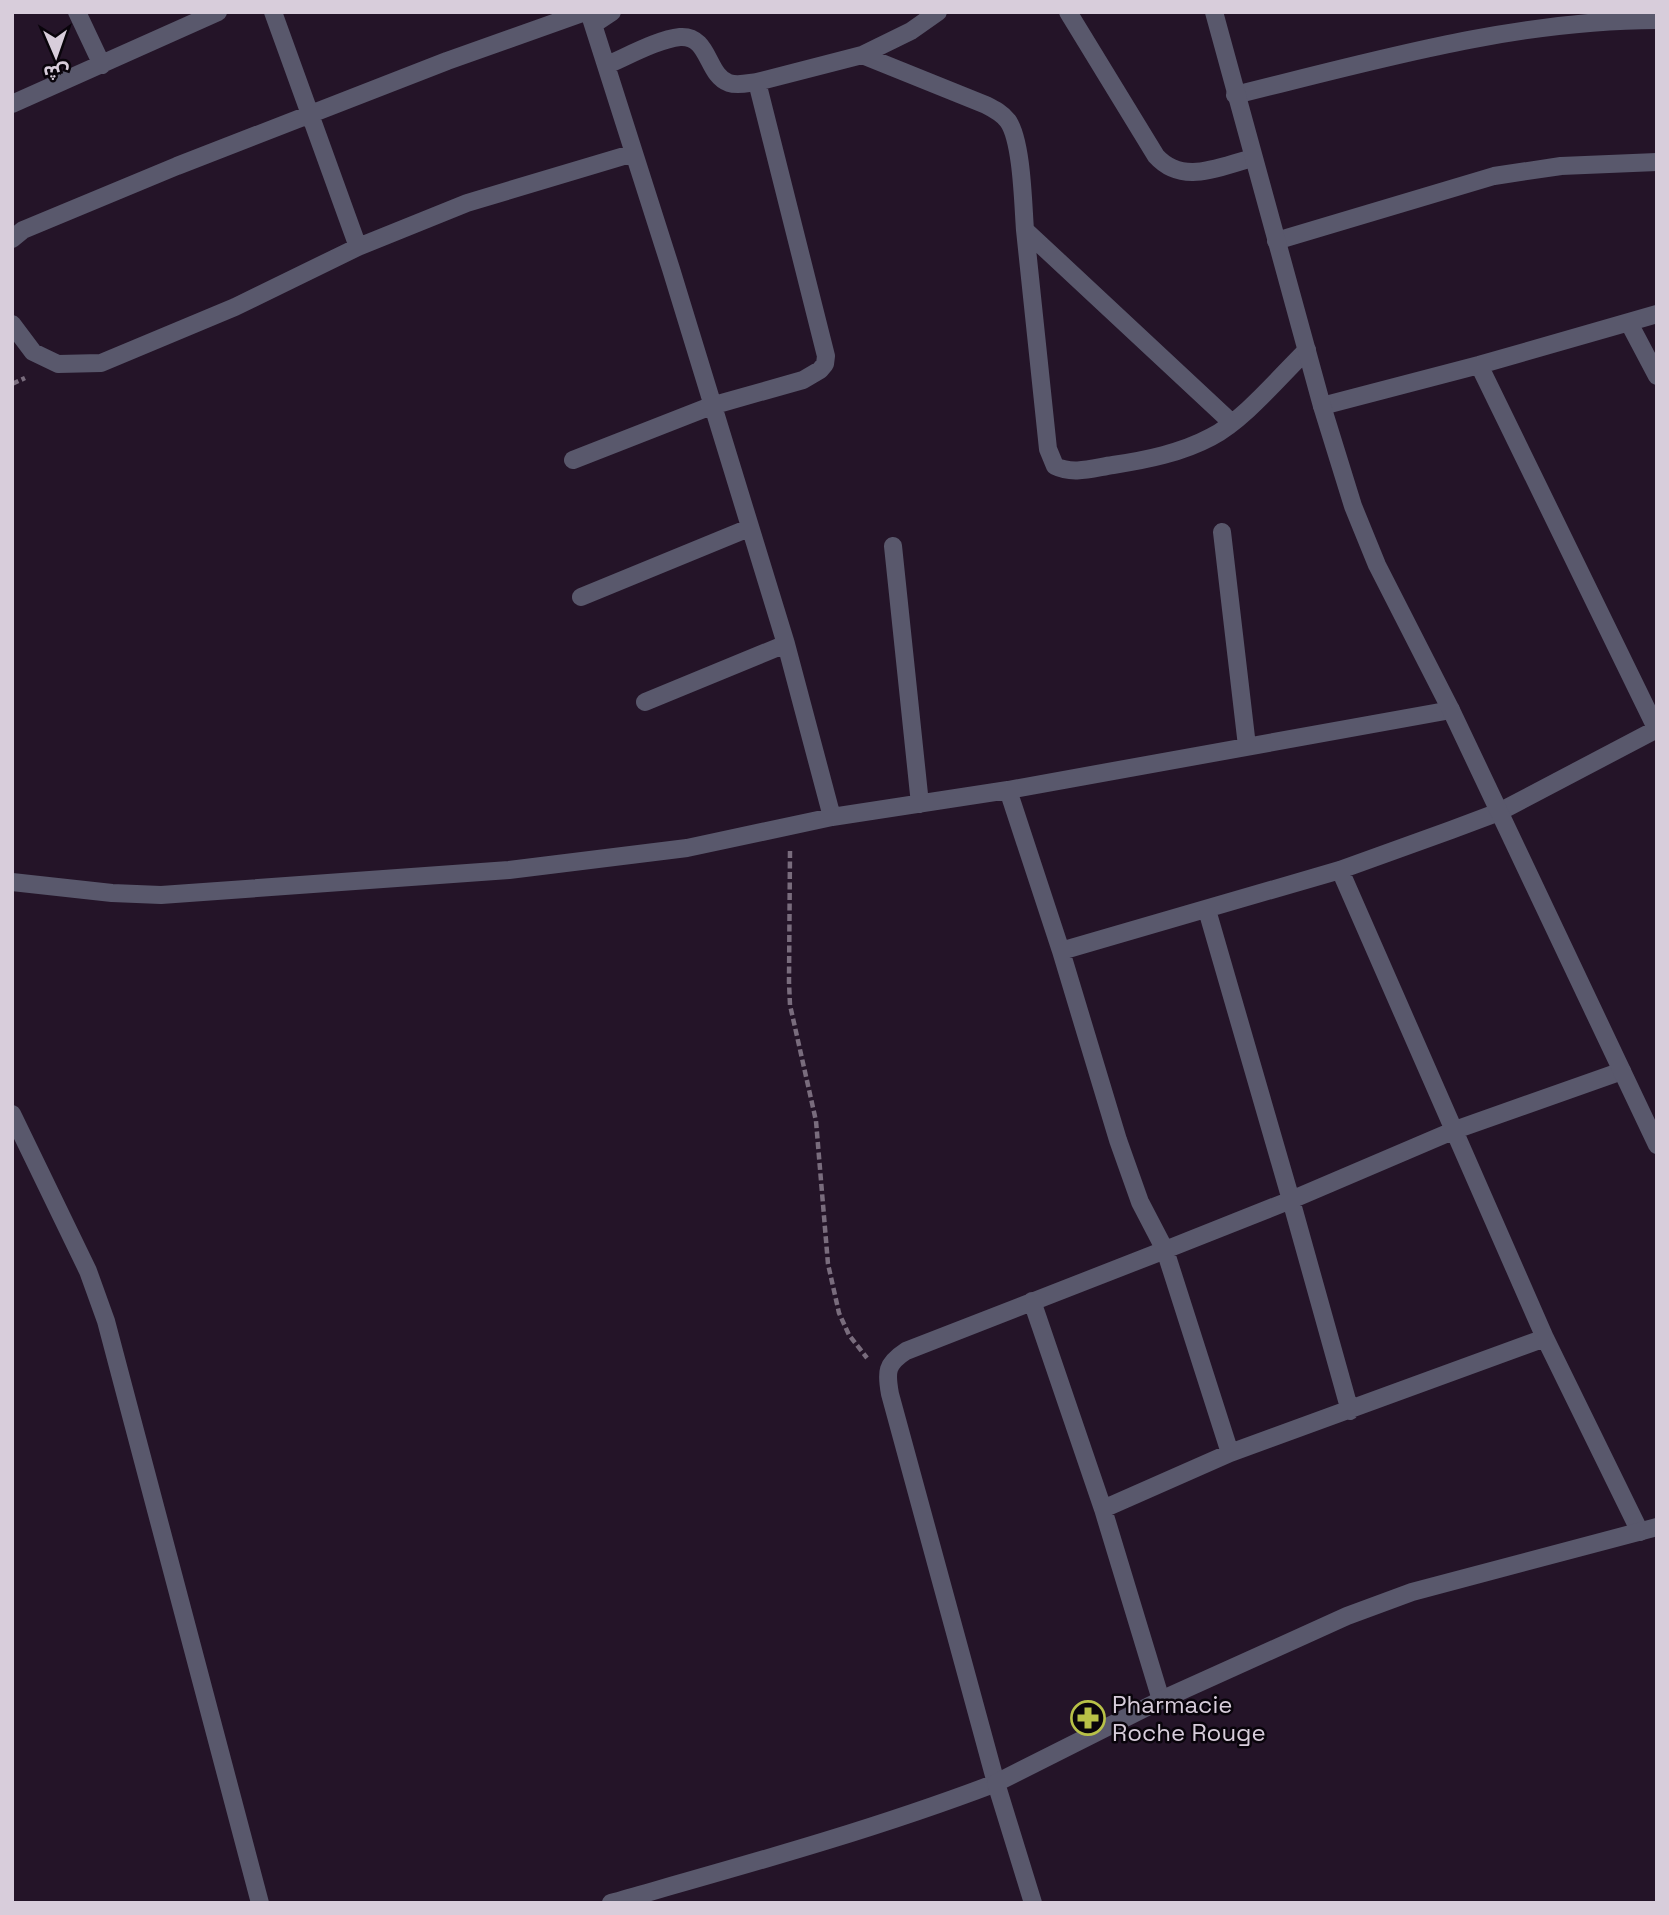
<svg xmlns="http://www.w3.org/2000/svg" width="1669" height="1915" font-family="'Space Grotesk','Noto Sans Arabic',sans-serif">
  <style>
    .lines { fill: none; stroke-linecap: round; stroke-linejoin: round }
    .path { stroke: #796c7d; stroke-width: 4.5; stroke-dasharray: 7 3.5; stroke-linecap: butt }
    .minor { stroke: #59586c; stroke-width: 18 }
    .tertiary { stroke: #59586c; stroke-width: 18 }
    .labels { text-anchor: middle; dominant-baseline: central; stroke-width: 5; stroke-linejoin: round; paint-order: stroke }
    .poi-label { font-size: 24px; fill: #d8cddb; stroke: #09040b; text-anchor: start }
  </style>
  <rect width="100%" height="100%" fill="#241428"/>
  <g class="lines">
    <path class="path" d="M12,384L25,378
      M790,851L789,982L790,1005L816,1121L828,1264L839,1313L849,1335L867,1358"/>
    <path class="minor" d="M77,12L102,65
      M273,12L358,247
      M589,12L671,269L786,644L832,817L1008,790
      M1068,12L1156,156C1183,186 1220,166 1253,158
      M594,24L612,12
      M862,55L986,105C994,109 1002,113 1008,121C1022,141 1023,204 1025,230
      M757,82L862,55L911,31L938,12
      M1235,95C1373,61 1514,20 1657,20
      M12,104L218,12
      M12,239L23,230L177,166L447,61L585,12
      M1276,241L1494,176L1561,166L1657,162
      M1629,323L1657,376
      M12,324L33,352L58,364L101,363L235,307L358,247L467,203L634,153
      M1479,365L1657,730
      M1322,406L1479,365L1657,314
      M1232,423L1025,230L1048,449L1055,466C1073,475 1093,468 1113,465C1146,460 1181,453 1211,437C1244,420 1280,376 1307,350
      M573,460L711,406L803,380L820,370L825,364L826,356L757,82C748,83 738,86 729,83C706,75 710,35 680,37C659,39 628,56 607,65
      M1222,532L1247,746
      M893,546L920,804
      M581,597L749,528
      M645,702L786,644
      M1340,870L1545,1338
      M12,882L112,893L161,895L509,870L687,848L832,817
      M1207,910L1291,1200L1455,1130L1622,1071
      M1061,951L1008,790L1451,710
      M12,1114L88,1271L106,1321L260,1903
      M1032,1301L1103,1509
      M1230,1453L1165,1250L1291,1200L1350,1411
      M1161,1700L1103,1509L1230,1453L1545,1338L1640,1532
      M611,1903C741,1866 870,1831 996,1783L890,1394C886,1372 886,1364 906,1351L1165,1250L1140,1202L1118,1140L1061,951L1340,870L1451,830L1499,812L1657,729"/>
    <path class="tertiary" d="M1214,12L1322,406L1353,506L1377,565L1451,710L1657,1145
      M1033,1903L996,1783L1161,1700L1347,1616L1412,1592L1657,1527"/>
  </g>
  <defs>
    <g id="pharmacy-ring" transform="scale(1.75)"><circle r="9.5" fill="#09040b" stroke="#b8c147" stroke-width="1.5"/><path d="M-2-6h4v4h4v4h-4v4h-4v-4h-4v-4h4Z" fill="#b8c147"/></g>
  </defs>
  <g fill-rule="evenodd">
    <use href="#pharmacy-ring" x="1088" y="1718"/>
  </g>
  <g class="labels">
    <g class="poi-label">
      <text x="1112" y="1704">Pharmacie<tspan x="1112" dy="28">Roche Rouge</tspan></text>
    </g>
  </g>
  <rect width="1669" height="1915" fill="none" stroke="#d8cddb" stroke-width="28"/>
  <g transform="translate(56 56) rotate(178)" stroke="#09040b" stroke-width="5" paint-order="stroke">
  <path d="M0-5L12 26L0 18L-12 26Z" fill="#d8cddb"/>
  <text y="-10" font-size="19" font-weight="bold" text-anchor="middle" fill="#d8cddb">ش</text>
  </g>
</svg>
